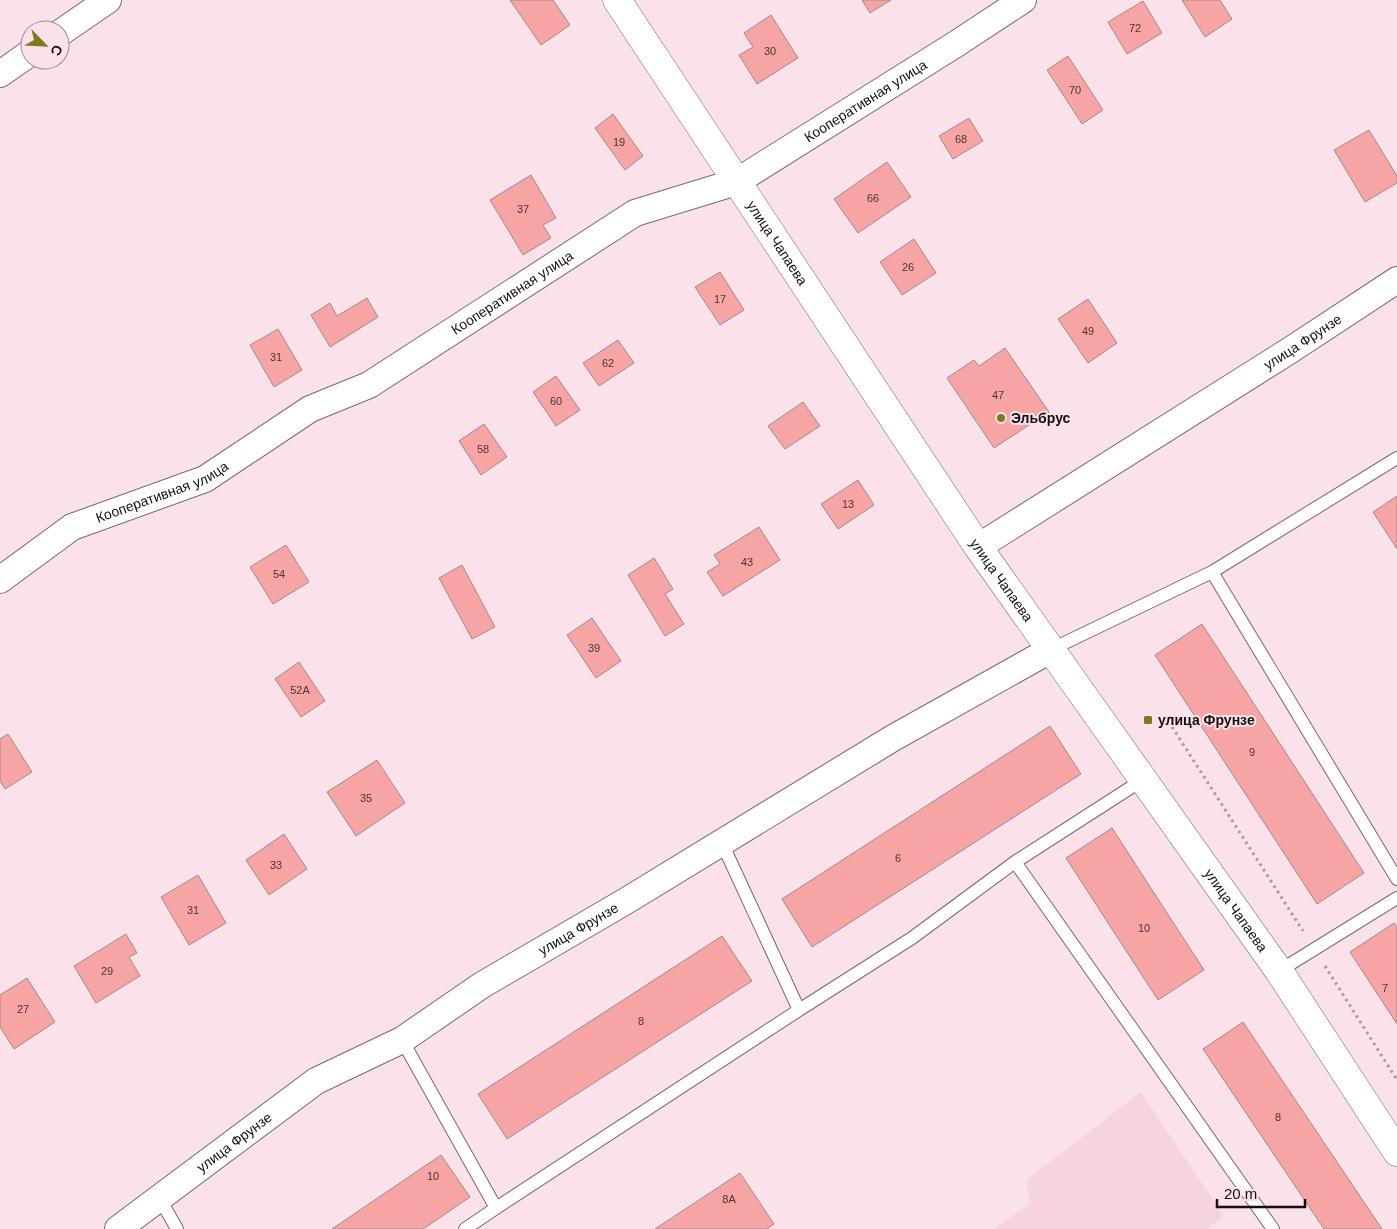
<svg xmlns="http://www.w3.org/2000/svg" width="1397" height="1229" font-family="Helvetica,sans-serif">
  <style>
    .built { fill: #f5d4de }
    .building { fill: #f6a4a4; stroke: #a28b8a }
    .lines { fill: none; stroke-linecap: round; stroke-linejoin: round }
    .service-casing { stroke: #7c676d; stroke-width: 14 }
    .minor-casing { stroke: #7c676d; stroke-width: 28 }
    .tertiary-casing { stroke: #7c676d; stroke-width: 29 }
    .path { stroke: #aa979e; stroke-width: 3; stroke-dasharray: 2.5 4; stroke-linecap: butt }
    .service { stroke: #fff; stroke-width: 12 }
    .minor { stroke: #fff; stroke-width: 26 }
    .tertiary { stroke: #fff; stroke-width: 28 }
    .poi-dot { fill: #7f791e; stroke: #fbe2ea; stroke-width: 2 }
    .labels { text-anchor: middle; dominant-baseline: central; stroke-width: 4; stroke-linejoin: round; paint-order: stroke }
    .number-label { font-size: 11px; fill: #4e3436 }
    .street-label { font-size: 14px; fill: #160e11; stroke: #fbe2ea }
    .poi-label { font-size: 14px; font-weight: bold; fill: #160e11; stroke: #fbe2ea; text-anchor: start }
  </style>
  <rect width="100%" height="100%" fill="#fbe2ea"/>
  <path class="built" d="M1141,1092L1224,1216L1207,1229H994L1029,1204L1027,1179Z"/>
  <path class="building" d="M510,0H553L570,25L541,45Z
    M862,0H891L870,13Z
    M1182,0H1220L1232,19L1205,37Z
    M1143,1L1162,33L1127,54L1108,22Z
    M771,15L798,58L757,84L739,55L753,47L744,33Z
    M1068,56L1103,110L1082,124L1047,70Z
    M613,114L643,156L625,170L595,128Z
    M969,118L983,141L953,159L939,136Z
    M1369,130L1397,176V183L1365,202L1334,150Z
    M887,162L911,197L858,233L834,199Z
    M531,175L556,218L543,225L551,238L523,255L490,200Z
    M914,239L936,273L902,295L880,262Z
    M720,272L744,310L720,325L695,287Z
    M367,298L378,317L330,347L311,315L330,303L337,316Z
    M1088,299L1117,343L1088,363L1058,319Z
    M278,329L302,370L274,387L250,345Z
    M618,340L634,363L599,386L583,363Z
    M1005,348L1049,412L994,448L947,378L974,360L979,366Z
    M556,376L580,410L556,426L533,392Z
    M803,402L820,426L785,449L768,426Z
    M484,424L507,457L481,475L459,441Z
    M858,480L874,505L838,529L821,504Z
    M1397,496V549L1373,512Z
    M759,527L780,560L723,596L707,572L720,564L714,555Z
    M286,545L309,582L273,604L250,567Z
    M654,558L673,589L665,594L684,624L665,636L628,575Z
    M462,565L495,627L472,639L439,578Z
    M592,618L621,661L596,678L567,635Z
    M1202,624L1364,873L1317,904L1155,655Z
    M299,662L325,701L301,717L275,679Z
    M1050,726L1081,774L812,947L782,899Z
    M8,734L32,772L5,789L0,781V739Z
    M377,760L405,803L356,836L327,792Z
    M1112,828L1204,970L1158,1000L1066,858Z
    M284,834L307,869L269,895L246,860Z
    M198,875L226,923L189,945L161,897Z
    M1394,923L1397,927V1024L1350,952Z
    M126,934L137,953L129,957L140,976L96,1003L74,966Z
    M722,936L752,981L507,1139L478,1094Z
    M27,978L55,1022L14,1049L0,1027V995Z
    M1243,1022L1382,1229H1324L1203,1049Z
    M441,1155L470,1197L432,1223L423,1229H332Z
    M740,1173L774,1224L767,1229H655Z"/>
  <g class="lines">
    <g class="service-casing">
      <path id="service" d="M1212,572L1397,879
        M1052,649L1212,572L1397,458
        M1144,779L1015,862L1273,1229
        M722,843L799,1010L912,938L1015,862
        M1279,971L1397,898
        M402,1040L496,1208L799,1010
        M160,1199L177,1229
        M465,1229L496,1208"/>
    </g>
    <g class="minor-casing">
      <g id="minor">
        <path d="M60,33L108,0"/>
        <path d="M0,74L30,53"/>
        <path id="s1" d="M978,547L1289,351L1397,280"/>
        <path id="s2" d="M0,580L72,527L205,479L310,409L369,385L635,213L736,182L956,44L1023,0"/>
        <path id="s3" d="M118,1229L316,1081L402,1040L482,985L626,901L893,738L1052,649"/>
      </g>
    </g>
    <g class="tertiary-casing">
      <g id="tertiary">
        <path id="s4" d="M617,0L978,547L1279,971L1397,1152"/>
      </g>
    </g>
    <path class="path" d="M1165,716L1303,931
      M1325,966L1397,1080"/>
    <use href="#service" class="service"/>
    <use href="#minor" class="minor"/>
    <use href="#tertiary" class="tertiary"/>
  </g>
  <g class="poi-dot">
    <circle cx="1001" cy="418" r="5"/>
    <rect x="1143" y="715" width="10" height="10" rx="2.5"/>
  </g>
  <g class="labels">
    <g class="number-label">
      <text x="1135" y="28">72</text>
      <text x="770" y="51">30</text>
      <text x="1075" y="90">70</text>
      <text x="961" y="139">68</text>
      <text x="619" y="142">19</text>
      <text x="873" y="198">66</text>
      <text x="523" y="209">37</text>
      <text x="908" y="267">26</text>
      <text x="720" y="299">17</text>
      <text x="1088" y="331">49</text>
      <text x="276" y="357">31</text>
      <text x="608" y="363">62</text>
      <text x="998" y="395">47</text>
      <text x="556" y="401">60</text>
      <text x="483" y="449">58</text>
      <text x="848" y="504">13</text>
      <text x="747" y="562">43</text>
      <text x="279" y="574">54</text>
      <text x="594" y="648">39</text>
      <text x="300" y="690">52А</text>
      <text x="1252" y="752">9</text>
      <text x="366" y="798">35</text>
      <text x="898" y="858">6</text>
      <text x="276" y="865">33</text>
      <text x="193" y="910">31</text>
      <text x="1144" y="928">10</text>
      <text x="107" y="971">29</text>
      <text x="1385" y="988">7</text>
      <text x="23" y="1009">27</text>
      <text x="641" y="1021">8</text>
      <text x="1278" y="1117">8</text>
      <text x="433" y="1176">10</text>
      <text x="729" y="1199">8А</text>
    </g>
    <g class="street-label">
      <text stroke="none"><textPath href="#s2" startOffset="996">Кооперативная улица</textPath></text>
      <text stroke="none"><textPath href="#s4" startOffset="291">улица Чапаева</textPath></text>
      <text stroke="none"><textPath href="#s2" startOffset="591">Кооперативная улица</textPath></text>
      <text stroke="none"><textPath href="#s1" startOffset="384">улица Фрунзе</textPath></text>
      <text stroke="none"><textPath href="#s2" startOffset="186">Кооперативная улица</textPath></text>
      <text stroke="none"><textPath href="#s4" startOffset="696">улица Чапаева</textPath></text>
      <text stroke="none"><textPath href="#s4" startOffset="1101">улица Чапаева</textPath></text>
      <text stroke="none"><textPath href="#s3" startOffset="551">улица Фрунзе</textPath></text>
      <text stroke="none"><textPath href="#s3" startOffset="145">улица Фрунзе</textPath></text>
    </g>
    <g class="poi-label">
      <text x="1011" y="418">Эльбрус</text>
      <text x="1158" y="720">улица Фрунзе</text>
    </g>
  </g>
  <g transform="translate(45 45) rotate(114)"><circle r="24" fill="#fbe2ea" stroke="#9f8d93"/>
  <path d="M0-4L9 19L0 12L-9 19Z" fill="#7f791e"/>
  <text y="-8" font-size="14" font-weight="bold" text-anchor="middle" fill="#160e11">С</text>
  </g>
  <path d="M1217 1199v8h88v-8" fill="none" stroke="#160e11" stroke-width="2.5"/>
  <text x="1224" y="1199" font-size="15" fill="#160e11" stroke="#fbe2ea" stroke-width="4" paint-order="stroke">20 m</text>
</svg>
